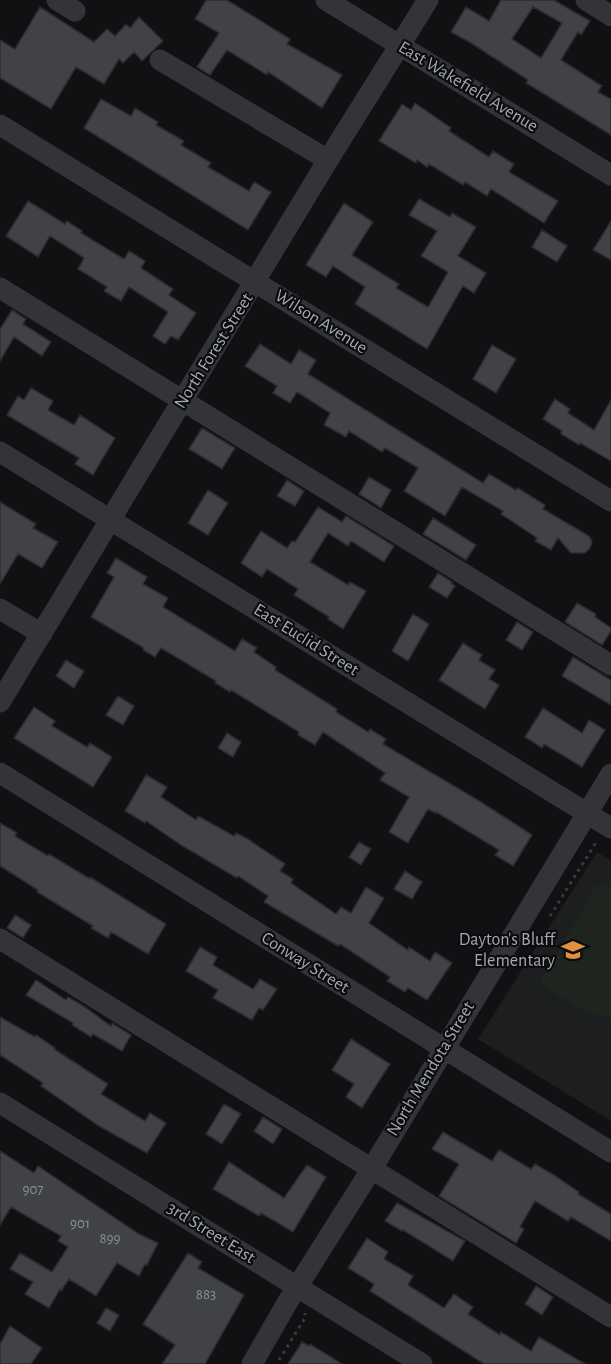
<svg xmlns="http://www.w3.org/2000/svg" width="611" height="1364" font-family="'Alegreya Sans',sans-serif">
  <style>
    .built { fill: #1d1e1f }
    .green { fill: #1e251e }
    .building { fill: #404245; stroke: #2b2c2e; stroke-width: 1.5; fill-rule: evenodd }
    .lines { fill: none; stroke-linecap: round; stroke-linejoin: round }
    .path { stroke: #393b3e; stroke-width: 3; stroke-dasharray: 3 4.5; stroke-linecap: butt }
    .minor { stroke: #333437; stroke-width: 21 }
    .labels { text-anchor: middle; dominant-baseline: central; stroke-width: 4.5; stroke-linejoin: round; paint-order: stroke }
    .number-label { font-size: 15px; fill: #8b9097 }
    .street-label { font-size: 18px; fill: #a4aab2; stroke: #0c0c0e }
    .poi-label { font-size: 18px; fill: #a4aab2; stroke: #0c0c0e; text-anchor: end }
  </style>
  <rect width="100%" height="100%" fill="#111113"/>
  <path class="built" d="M597,852L611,861V1121L478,1039Z"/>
  <path class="green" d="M611,882V1019L576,1008L540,982L596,886Z"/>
  <path class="building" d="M206,0H227L290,39L287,44L342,75L322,108L268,72L267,75L227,50L210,75L197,67L219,33L195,19Z
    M501,0H554L590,21L581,35L578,32L561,60L602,86L598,92L611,99V135L526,83L528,80L471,43L451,32L466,7L489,21ZM533,7L562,23L541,58L512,39Z
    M40,7L94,42L107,29L115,36L126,24L130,28L139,17L163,41L142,61L134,52L123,63L119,59L104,84L76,67L51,109L0,78V40L15,49Z
    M101,99L131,116L135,108L158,122L156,125L184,141L181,145L211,163L208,167L249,191L254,182L271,192L248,230L84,128Z
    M415,103L451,128L449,131L489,157L493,151L514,164L509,172L558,201L544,223L491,189L487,196L465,182L463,185L429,164L427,167L417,160L416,163L379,141L402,104L411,110Z
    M419,199L450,217L452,213L476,227L458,256L486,273L474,293L463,286L427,349L355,304L365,287L333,266L326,277L306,265L344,203L373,222L352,255L399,284L396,288L428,307L448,272L421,256L437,231L409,215Z
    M28,201L65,224L67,221L82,231L81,233L124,259L129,251L145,261L141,268L173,289L169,295L196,313L178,340L171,336L165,344L153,336L168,312L129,287L121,301L104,291L107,287L78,269L84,258L50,236L38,257L6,236Z
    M611,221V260L593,250Z
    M542,230L567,246L557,262L532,247Z
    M12,310L26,319L23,324L51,342L42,356L14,337L0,361V329Z
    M260,344L291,364L299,350L316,360L308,374L483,483L489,474L516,490L518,488L545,505L543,509L589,536L592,541L590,548L585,553H571L558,538L551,550L535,541L537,538L501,514L503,511L462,487L445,516L404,491L418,468L385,448L382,452L349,431L346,437L324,425L330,413L297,392L290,403L273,393L277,386L245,366Z
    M492,345L516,359L496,393L473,379Z
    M31,388L53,401L48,410L74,425L80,415L115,438L93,475L75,464L79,458L7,415L18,396L24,400Z
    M555,399L570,409L568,413L594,430L611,400V461L580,443L579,445L561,434L562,431L543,419Z
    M202,428L235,448L222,469L189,449Z
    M369,477L391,490L381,508L359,494Z
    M287,480L304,491L295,506L277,496Z
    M208,490L228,503L208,535L188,523Z
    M0,502L36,524L33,528L58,542L42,568L18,554L0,584Z
    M318,507L342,522L346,516L394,546L384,562L351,541L348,546L328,533L310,562L348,585L350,582L366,591L343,629L328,619L329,617L294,595L298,589L267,569L262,577L241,563L261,531L287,548L292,541L295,542Z
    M433,518L476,545L466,560L423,534Z
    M116,558L147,577L143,584L168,598L163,607L235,651L242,639L257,648L254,652L276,667L275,670L337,709L336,712L368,732L370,729L386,739L383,744L481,802L532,835L513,866L495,855L499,850L436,812L435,813L428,809L408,843L389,832L409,797L380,780L385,773L323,732L315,745L298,735L299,732L231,690L230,692L215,683L216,681L161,648L155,657L143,650L144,648L91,617L114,577L107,573Z
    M438,573L452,582L451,583L455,586L447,598L429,587Z
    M577,603L596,614L595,617L611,628V631L602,645L565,622Z
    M413,614L429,624L408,661L392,651Z
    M517,622L533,632L522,650L506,640Z
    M463,643L482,655L479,660L495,670L489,679L499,685L485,709L439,680Z
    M573,657L611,680V705L562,676Z
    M66,660L84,671L74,688L56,676Z
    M118,696L134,706L123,725L106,715Z
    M34,707L55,721L52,726L87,747L90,743L112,757L93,787L14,738Z
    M543,708L582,733L589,720L605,730L582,767L544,744L542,748L525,737Z
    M227,733L241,742L233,757L218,748Z
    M146,775L167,787L161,797L196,820L198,816L234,836L236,833L246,838L285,864L280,871L293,879L291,883L336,914L341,907L351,913L366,887L384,898L369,923L408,950L409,947L430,961L435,952L452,963L427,1000L408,988L405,992L387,981L390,977L340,944L338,946L264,902L268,896L238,876L237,878L181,845L146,821L145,823L125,811Z
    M0,823L17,833L15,836L48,856L49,854L90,879V877L166,924L148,954L111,932L108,938L91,928L93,926L37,892L38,890L0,866Z
    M359,842L371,849L361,865L349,857Z
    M405,871L422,882L412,899L394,889Z
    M15,915L31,925L23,938L7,928Z
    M200,947L217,957L213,965L253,989L260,979L277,989L263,1010L259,1008L252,1020L213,998L218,990L186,971Z
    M36,980L66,1000L68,997L82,1005L111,1026L112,1023L131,1035L122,1051L93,1034L91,1037L72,1025L73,1023L26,995Z
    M0,1017L35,1037L36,1035L55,1048L54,1049L108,1084L101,1094L145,1121L150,1113L166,1123L147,1153L99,1126L41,1086L43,1083L0,1055Z
    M351,1039L390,1064L362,1108L346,1097L354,1084L332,1070Z
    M224,1104L241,1114L222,1144L206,1134Z
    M263,1117L282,1129L273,1144L254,1131Z
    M443,1132L492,1161L499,1150L531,1169L535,1164L552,1174L579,1192L578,1194L611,1214V1241L571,1217L568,1221L535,1201L520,1227L524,1229L516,1243L439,1196L459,1164L432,1149Z
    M0,1151L34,1173L38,1166L139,1234L158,1243L147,1265L145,1264L139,1276L117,1263L96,1296L69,1279L61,1291L60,1289L49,1308L25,1294L33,1282L10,1269L20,1253L52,1272L68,1247L58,1241L61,1236L11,1207L0,1225Z
    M229,1162L284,1198L307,1165L326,1177L293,1232L261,1213L259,1216L213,1189Z
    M397,1203L465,1241L453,1261L403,1230L402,1231L385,1221Z
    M367,1238L388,1252L384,1259L413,1276L408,1285L444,1308L454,1294L473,1307L468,1314L500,1335L501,1332L531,1351L539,1337L585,1364H484L370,1291L374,1284L348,1268Z
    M188,1253L202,1262L198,1268L244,1295L205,1364H162L175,1345L143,1324Z
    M536,1286L553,1297L542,1315L525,1304Z
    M106,1308L119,1315L110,1331L97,1323Z
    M10,1326L42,1348L31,1364H0V1344Z
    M302,1342L309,1346L310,1344L342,1364H288Z"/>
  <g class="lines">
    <path class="path" d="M550,916L595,844L594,841
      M279,1360L305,1318V1313"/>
    <path class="minor" d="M57,0L75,11
      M326,0L611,175
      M586,0L611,16
      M160,60L328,160
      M0,125L611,501
      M0,288L611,665
      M0,452L611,828
      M0,609L42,634
      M0,702L328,160L428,0
      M0,773L611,1152
      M0,939L611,1317
      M0,1103L422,1364
      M252,1364L287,1303L371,1170L611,774"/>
  </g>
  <defs>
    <g id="school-bare" transform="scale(1.8)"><path d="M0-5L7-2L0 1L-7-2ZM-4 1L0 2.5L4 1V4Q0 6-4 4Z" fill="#df923d" stroke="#0c0c0e" stroke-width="2.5" paint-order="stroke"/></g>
  </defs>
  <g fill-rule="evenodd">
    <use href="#school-bare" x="573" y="950"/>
  </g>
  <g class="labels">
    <g class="number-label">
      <text x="33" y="1189">907</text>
      <text x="80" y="1223">901</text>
      <text x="110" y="1238">899</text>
      <text x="206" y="1294">883</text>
    </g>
    <g class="street-label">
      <text transform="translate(468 87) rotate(31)">East Wakefield Avenue</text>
      <text transform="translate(321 322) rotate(32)">Wilson Avenue</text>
      <text transform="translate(214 351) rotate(-58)">North Forest Street</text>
      <text transform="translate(306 640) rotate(32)">East Euclid Street</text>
      <text transform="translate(305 963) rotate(32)">Conway Street</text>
      <text transform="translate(431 1069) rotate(-59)">North Mendota Street</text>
      <text transform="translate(211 1233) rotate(32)">3rd Street East</text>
    </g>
    <g class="poi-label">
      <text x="555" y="940">Dayton's Bluff<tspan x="555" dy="21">Elementary</tspan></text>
    </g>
  </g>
</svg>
